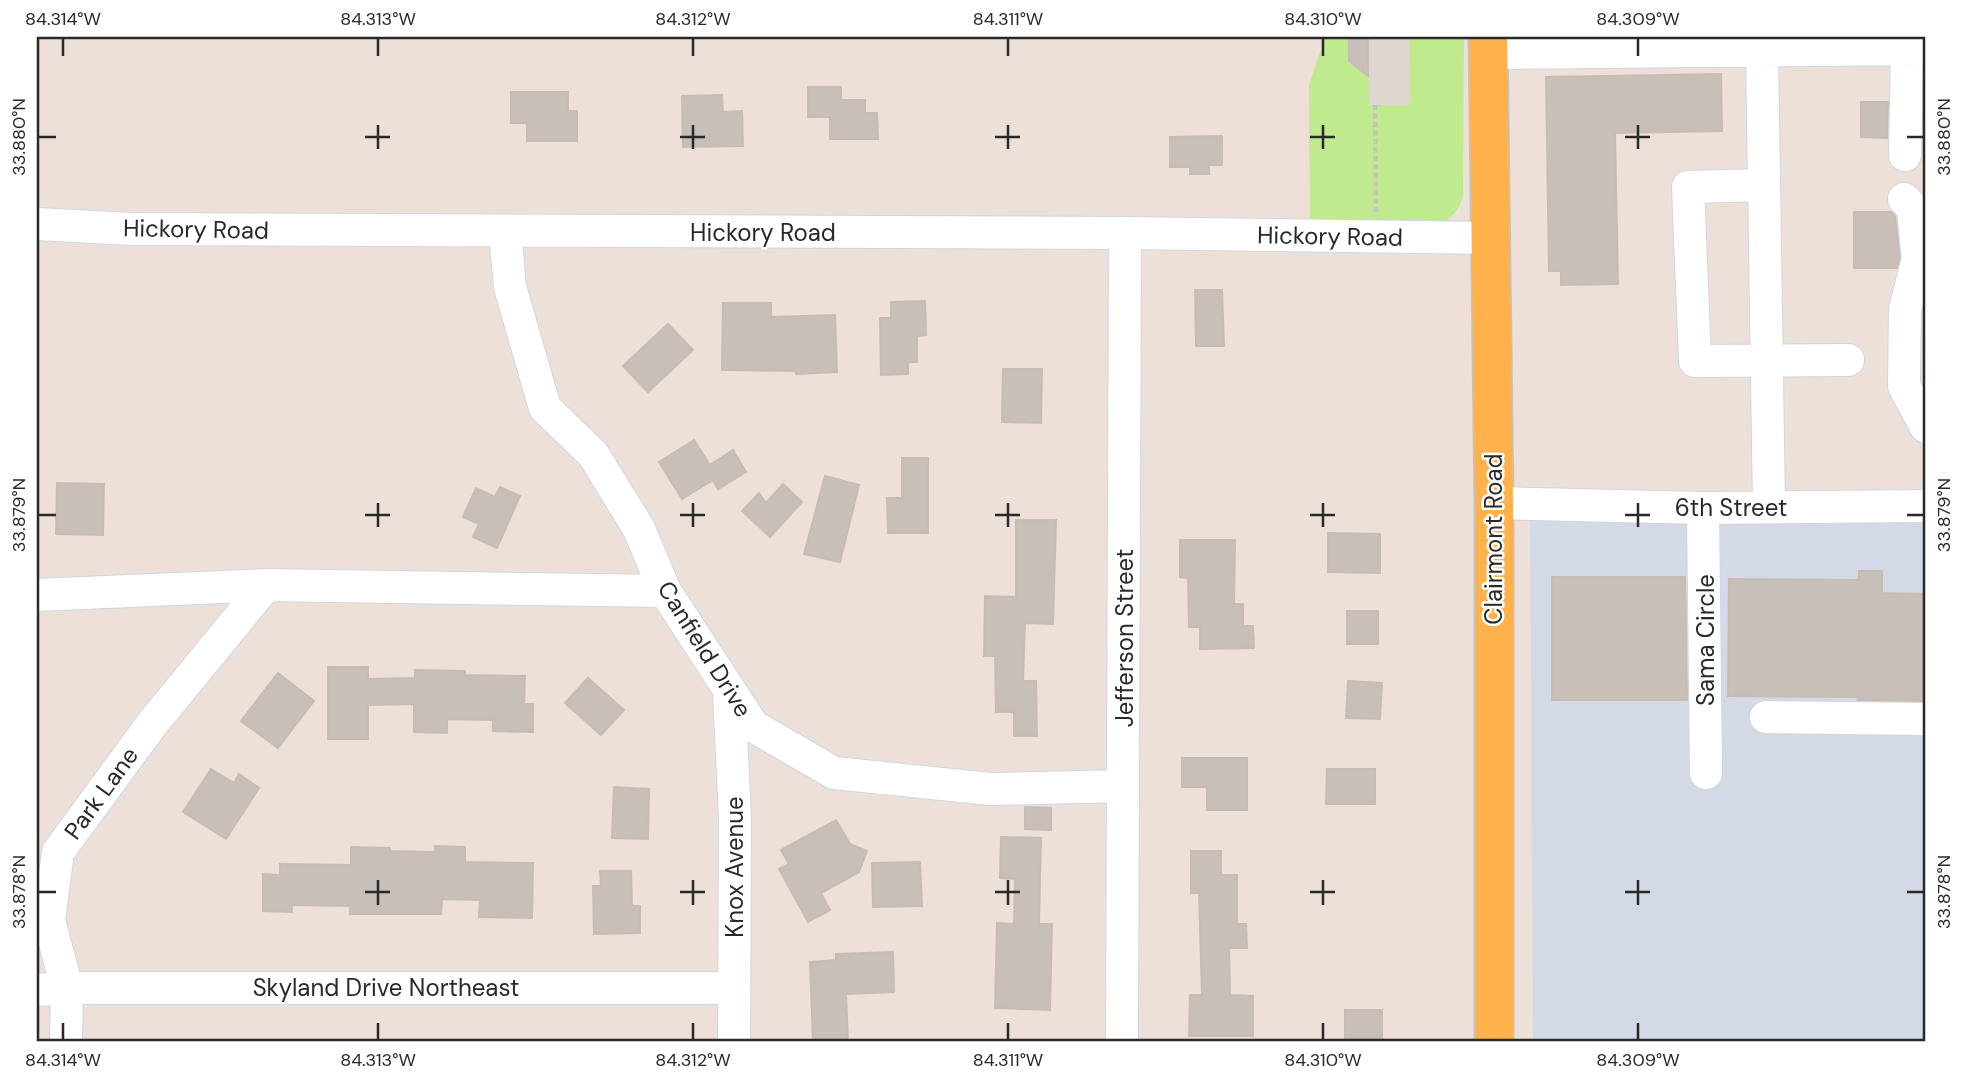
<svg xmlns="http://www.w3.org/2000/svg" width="1963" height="1079" font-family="'DM Sans',sans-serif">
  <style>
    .airport { fill: #d4dae5 }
    .green { fill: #bfea8e }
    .plaza { fill: #dcd5d0 }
    .building { fill: #c7bfb8; stroke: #c8bcb2; stroke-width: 2 }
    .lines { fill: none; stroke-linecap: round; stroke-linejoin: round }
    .minor-casing { stroke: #ced6e4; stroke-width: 34 }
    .major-casing { stroke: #c3c3c3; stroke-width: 41 }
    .path { stroke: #c3c3c3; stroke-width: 4.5; stroke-dasharray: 5 3.5; stroke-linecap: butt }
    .minor { stroke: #fff; stroke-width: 32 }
    .major { stroke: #ffb24b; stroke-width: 38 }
    .ticks { fill: none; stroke: #292929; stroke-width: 2.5 }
    .labels { text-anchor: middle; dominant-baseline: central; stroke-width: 5; stroke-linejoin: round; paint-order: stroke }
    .street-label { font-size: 24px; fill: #292929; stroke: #fff }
    .neatline { fill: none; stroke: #292929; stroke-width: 2.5 }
    .ticks-label { font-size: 18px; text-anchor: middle; fill: #292929 }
  </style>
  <rect width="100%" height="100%" fill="#ede0d8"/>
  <path class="airport" d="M1530,521H1926V1042H1533Z"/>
  <path class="green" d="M1325,37H1464L1463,196C1460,209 1452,217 1441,224L1310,225L1309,85Z"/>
  <path class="plaza" d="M1368,37H1409L1410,105H1369Z"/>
  <path class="building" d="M1349,37H1368V76L1349,61Z
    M1721,74L1722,131L1615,133L1618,284L1561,285V271H1549L1546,77Z
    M808,87H841V100H865V113H877L878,139H830V117H808Z
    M511,92H568V111H577V141H527V123H511Z
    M722,95L723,112L742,111L743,146L683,147L682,96Z
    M1861,102H1888L1887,138L1861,137Z
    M1222,136V165H1209V174H1190V167H1170V137Z
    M1854,212H1891L1895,216L1900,256L1897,268H1854Z
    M1195,290H1222L1224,346H1196Z
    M925,301L926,335L917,336V362H908V374L881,375L880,318H891V302Z
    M723,303H771V317L835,315L837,372L796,374V371L722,370Z
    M668,324L693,350L648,392L623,366Z
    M1003,369H1042L1041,423L1002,422Z
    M694,440L710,465L733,450L746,472L718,489L713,480L682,499L659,462Z
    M902,458H928V533H888L887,498H902Z
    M825,476L859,485L840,562L804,554Z
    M57,483L104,484L103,535L56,534Z
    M783,484L802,502L770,537L742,511L759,493L766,503Z
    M500,487L520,496L497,548L473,537L479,524L463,517L476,488L495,497Z
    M1016,520H1056L1053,624L1025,623L1023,681H1036L1037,736H1014V712H996L995,656H984L985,596L1016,597Z
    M1328,533L1380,534V573L1328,572Z
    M1180,540H1235L1234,604H1243V626H1253L1254,648L1200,649V627H1189L1188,578L1180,577Z
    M1859,571H1882V593L1926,594V701L1858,700V697L1728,696L1729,579L1859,580Z
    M1552,577H1685L1687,700H1552Z
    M1347,611H1378V644H1347Z
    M328,667H368V679L415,678V670L465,671V675L525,676L524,704H533V732L493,731V720L447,719V733L414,732V704L368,705V739H328Z
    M278,673L314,701L278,748L241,721Z
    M588,678L624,710L601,735L565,703Z
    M1348,681L1382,683L1380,719L1346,718Z
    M1182,758H1247V810H1207V787H1182Z
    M211,769L234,783L239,774L259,788L226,839L183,812Z
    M1327,769H1375V804H1326Z
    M614,787L649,789L648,839L612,838Z
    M1025,807L1051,808V830L1025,829Z
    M836,820L850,844L867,851L859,872L821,893L830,910L808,922L779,869L789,864L781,850Z
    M1001,837L1041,838L1039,924H1052L1050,1010L995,1008L997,923L1014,924L1015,879L1000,878Z
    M435,846L465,847V862L533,863L532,918L479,917L480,900L442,899L441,914H350V906L292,905V912L263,911V874L280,875V864L351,865V847L390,848V851L435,852Z
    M1191,851H1221V875H1237V924H1246L1247,948H1229L1230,995L1253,996V1036H1189L1190,995H1202L1199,893H1191Z
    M920,862L922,906L873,907L872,863Z
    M600,871H631L632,906H640V933L594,934L593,886H601Z
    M893,952L894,992L846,994L848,1042H813L810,962L836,960V954Z
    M1345,1010H1382V1039H1345Z"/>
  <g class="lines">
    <g class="minor-casing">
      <path id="minor" d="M1762,50L1769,507
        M1489,53L1926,49
        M1905,155L1907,49
        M1764,185L1688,187L1695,361L1848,360
        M1904,199L1913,208L1917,252
        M37,224L131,229L1125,233L1490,238
        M1926,228L1905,309L1904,386L1926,427
        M505,232L510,287L545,408L593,454L639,529L665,591L753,726L834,773L991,789L1123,786
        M1494,503L1703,508L1926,506
        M1703,508L1706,773
        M37,595L266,585L665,591
        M729,692L735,818L734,1042
        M1766,717L1926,719
        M37,990L67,988H734
        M66,1042L67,988L49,920L58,852L152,724L266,585
        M1122,1042L1125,233"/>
    </g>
    <g class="major-casing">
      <path id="major" d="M1488,37L1494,503V1042"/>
    </g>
    <path class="path" d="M1375,105L1376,212"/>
    <use href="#minor" class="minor"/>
    <use href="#major" class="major"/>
  </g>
  <path class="ticks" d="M63,38V56M378,38V56M693,38V56M1008,38V56M1323,38V56M1638,38V56M378,125V149M693,125V149M1008,125V149M1323,125V149M1638,125V149M38,137H56M365,137H390M680,137H705M995,137H1020M1310,137H1335M1625,137H1650M1907,137H1924M378,503V527M693,503V527M1008,503V527M1323,503V527M1638,503V527M38,515H56M365,515H390M680,515H705M995,515H1020M1310,515H1335M1625,515H1650M1907,515H1924M378,880V905M693,880V905M1008,880V905M1323,880V905M1638,880V905M38,892H56M365,892H390M680,892H705M995,892H1020M1310,892H1335M1625,892H1650M1907,892H1924M63,1023V1040M378,1023V1040M693,1023V1040M1008,1023V1040M1323,1023V1040M1638,1023V1040"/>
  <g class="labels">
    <g class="street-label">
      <text transform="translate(196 229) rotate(1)">Hickory Road</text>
      <text x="763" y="232">Hickory Road</text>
      <text transform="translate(1330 236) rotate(1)">Hickory Road</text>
      <text x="1731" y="507">6th Street</text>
      <text transform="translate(1493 539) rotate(-90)">Clairmont Road</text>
      <text transform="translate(1124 638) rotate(-90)">Jefferson Street</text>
      <text transform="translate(1705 640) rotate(-90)">Sama Circle</text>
      <text transform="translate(705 649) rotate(58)">Canfield Drive</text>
      <text transform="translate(101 793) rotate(-54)">Park Lane</text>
      <text transform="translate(734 867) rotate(-90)">Knox Avenue</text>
      <text x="386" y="987">Skyland Drive Northeast</text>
    </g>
  </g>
  <rect width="1963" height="1079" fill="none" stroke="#ffffff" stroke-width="77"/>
  <rect x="38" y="38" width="1886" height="1002" class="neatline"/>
  <g class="ticks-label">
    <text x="63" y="25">84.314°W</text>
    <text x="378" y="25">84.313°W</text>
    <text x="693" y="25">84.312°W</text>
    <text x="1008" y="25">84.311°W</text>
    <text x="1323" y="25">84.310°W</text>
    <text x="1638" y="25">84.309°W</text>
    <text transform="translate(19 137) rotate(-90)" y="6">33.880°N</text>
    <text transform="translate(1944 137) rotate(-90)" y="6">33.880°N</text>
    <text transform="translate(19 515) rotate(-90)" y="6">33.879°N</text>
    <text transform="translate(1944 515) rotate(-90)" y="6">33.879°N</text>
    <text transform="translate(19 892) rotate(-90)" y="6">33.878°N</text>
    <text transform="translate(1944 892) rotate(-90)" y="6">33.878°N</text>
    <text x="63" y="1066">84.314°W</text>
    <text x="378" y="1066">84.313°W</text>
    <text x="693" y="1066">84.312°W</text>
    <text x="1008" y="1066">84.311°W</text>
    <text x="1323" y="1066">84.310°W</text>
    <text x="1638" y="1066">84.309°W</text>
  </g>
</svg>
